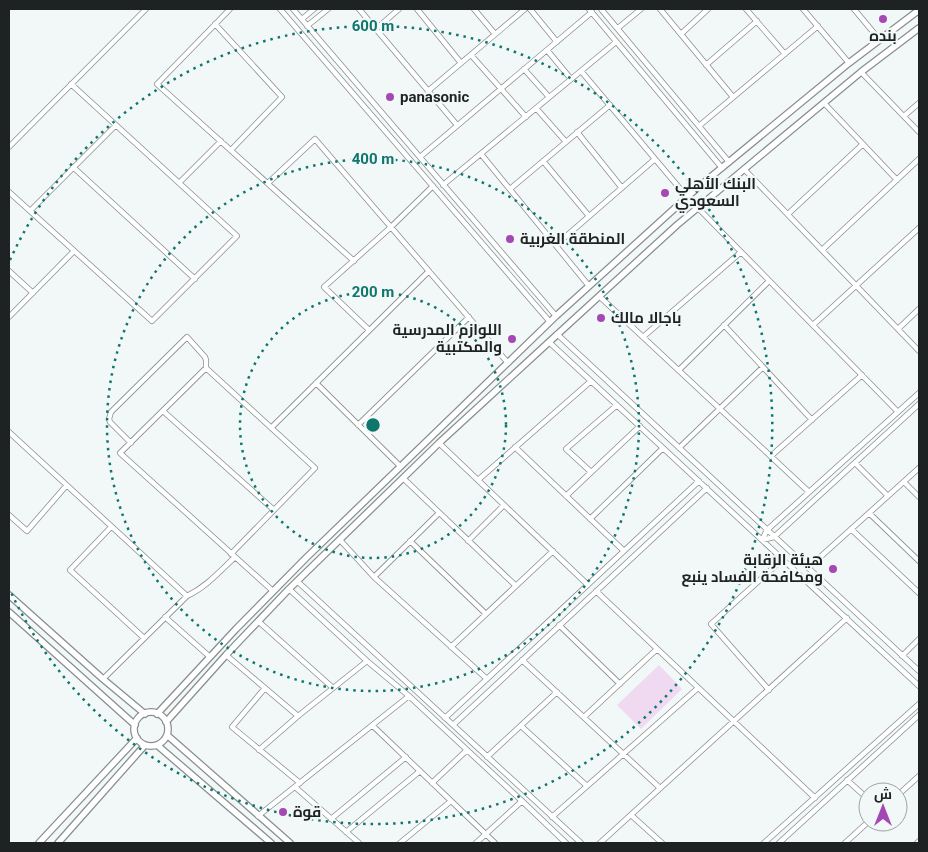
<svg xmlns="http://www.w3.org/2000/svg" width="928" height="852" font-family="Roboto,Cairo,sans-serif">
  <style>
    .green { fill: #efdaf2 }
    .lines { fill: none; stroke-linecap: round; stroke-linejoin: round }
    .minor-casing { stroke: #898e8e; stroke-width: 6 }
    .major-casing { stroke: #898e8e; stroke-width: 8 }
    .minor { stroke: #fff; stroke-width: 4.5 }
    .major { stroke: #fff; stroke-width: 5.5 }
    .ring { fill: none; stroke: #0f766e; stroke-width: 2.5; stroke-dasharray: 2.5 5 }
    .poi-dot { fill: #a448b3; stroke: #f2f8f8; stroke-width: 2 }
    .labels { text-anchor: middle; dominant-baseline: central; stroke-width: 4.5; stroke-linejoin: round; paint-order: stroke }
    .poi-label { font-size: 15px; font-weight: bold; fill: #1f2222; stroke: #f2f8f8; text-anchor: start }
    .centre { fill: #0f766e; stroke: #f2f8f8; stroke-width: 2.5 }
    .ring-label { font-size: 15px; text-anchor: middle; font-weight: bold; fill: #0f766e; stroke: #f2f8f8; stroke-width: 4.5; stroke-linejoin: round; paint-order: stroke }
  </style>
  <rect width="100%" height="100%" fill="#f2f8f8"/>
  <path class="green" d="M659,665L682,689L641,729L617,705Z"/>
  <g class="lines">
    <g class="minor-casing">
      <path id="minor" d="M230,9L157,84L354,261
        M280,9L550,322
        M293,9L556,316
        M359,9L457,125
        M417,9L461,63
        M474,9L495,34
        M530,9L557,42
        M589,9L722,168
        M601,9L729,162
        M660,9L733,97
        M746,9L785,54
        M803,9L849,63
        M854,9L879,39
        M302,19L314,9
        M215,24L282,97L231,150
        M307,26L328,9
        M618,28L641,9
        M376,29L399,9
        M681,34L708,9
        M547,50L571,79
        M471,55L526,117
        M706,65L757,21
        M524,69L549,97
        M581,71L687,197
        M861,72L919,132
        M428,91L525,9
        M824,103L897,180
        M536,108L566,142
        M904,116L919,103
        M699,126L818,26
        M577,132L622,188
        M9,147L146,9
        M481,154L589,286
        M420,157L592,12
        M543,161L589,216
        M73,167L195,279
        M744,169L919,351
        M179,183L221,141
        M268,183L315,139L508,363
        M443,185L616,42
        M510,189L610,105
        M9,192L152,321L237,236L71,84
        M698,208L898,412
        M30,211L116,125
        M788,214L863,144
        M556,245L655,159
        M822,250L919,159
        M9,271L33,293
        M599,296L809,492
        M9,317L74,251
        M724,325L812,420
        M813,325L919,228
        M898,329L919,309
        M369,330L324,287L391,227L433,186
        M557,334L919,671
        M643,337L741,252
        M549,342L919,686
        M679,370L769,281
        M316,383L400,466
        M163,411L274,510
        M358,425L469,317
        M271,428L429,271
        M9,432L187,596
        M131,443L110,422L109,419L111,412L187,337L205,357L206,360V368
        M439,443L588,585
        M515,447L624,551
        M679,448L763,367
        M771,456L862,375
        M855,463L888,496
        M591,472L566,449L617,405
        M403,478L516,586
        M478,480L591,381
        M904,482L919,497
        M566,496L640,426
        M869,513L919,561
        M9,515L27,531L66,486
        M590,519L663,448
        M111,527L70,570L144,638
        M851,529L919,593
        M340,540L374,577L487,679
        M762,540L767,530L919,393
        M762,540L774,537L919,404
        M410,541L486,614
        M468,541L504,505
        M231,554L315,468L206,368L120,453L273,591
        M808,568L919,468
        M374,577L439,513
        M297,581L581,843
        M289,589L367,661L409,696L522,801L566,843
        M596,591L815,798
        M165,617L210,657
        M258,621L333,688
        M559,625L620,684
        M451,647L553,551
        M226,655L298,716
        M902,656L919,639
        M522,660L660,788
        M103,679L187,596C206,587 219,572 235,557
        M265,688L232,727L300,783
        M769,690L711,624L783,559
        M584,717L657,649
        M445,718L699,481
        M453,725L707,488
        M373,726L495,843
        M521,726L587,786
        M259,750L298,716L367,661
        M487,757L557,692
        M847,780L868,799
        M432,783L467,750
        M295,787L359,843
        M898,795L919,776
        M631,815L662,843
        M258,816L409,696
        M552,817L698,688
        M331,819L406,757
        M346,832L420,771
        M400,843L451,801
        M476,843L522,801
        M600,843L847,618
        M764,843L919,704
        M779,843L919,715
        M845,843L868,822
        M917,843L919,841"/>
    </g>
    <g class="major-casing">
      <path id="major" d="M9,595L103,679L145,714
        M9,612L135,725
        M134 729a17 17 0 1 1 34 0a17 17 0 1 1-34 0Z
        M157,714L236,629L306,558L556,316L696,189L849,63L919,10
        M166,722L226,655L289,589L439,443L549,342L677,225L861,72L919,28
        M167,735L290,843
        M157,745L271,843
        M39,843L137,738
        M58,843L145,745"/>
    </g>
    <use href="#minor" class="minor"/>
    <use href="#major" class="major"/>
  </g>
  <g class="ring">
    <circle cx="373" cy="425" r="133"/>
    <circle cx="373" cy="425" r="266"/>
    <path d="M10 260A399 399 0 1 1 10 590"/>
  </g>
  <g class="poi-dot">
    <circle cx="883" cy="19" r="5"/>
    <circle cx="390" cy="97" r="5"/>
    <circle cx="665" cy="193" r="5"/>
    <circle cx="510" cy="239" r="5"/>
    <circle cx="601" cy="318" r="5"/>
    <circle cx="512" cy="339" r="5"/>
    <circle cx="833" cy="569" r="5"/>
    <circle cx="283" cy="812" r="5"/>
  </g>
  <g class="labels">
    <g class="poi-label">
      <text x="883" y="36" text-anchor="middle">بنده</text>
      <text x="400" y="97">panasonic</text>
      <text x="675" y="184">البنك الأهلي<tspan x="675" dy="17">السعودي</tspan></text>
      <text x="520" y="239">المنطقة الغربية</text>
      <text x="611" y="318">باجالا مالك</text>
      <text x="502" y="330" text-anchor="end">اللوازم المدرسية<tspan x="502" dy="17">والمكتبية</tspan></text>
      <text x="823" y="560" text-anchor="end">هيئة الرقابة<tspan x="823" dy="17">ومكافحة الفساد ينبع</tspan></text>
      <text x="293" y="812">قوة</text>
    </g>
  </g>
  <circle cx="373" cy="425" r="8" class="centre"/>
  <g class="ring-label">
    <text x="373" y="31">600 m</text>
    <text x="373" y="164">400 m</text>
    <text x="373" y="297">200 m</text>
  </g>
  <rect width="928" height="852" fill="none" stroke="#1f2222" stroke-width="20"/>
  <g transform="translate(883 807)"><circle r="24" fill="#f2f8f8" stroke="#9ea2a2"/>
  <path d="M0-4L9 19L0 12L-9 19Z" fill="#a448b3"/>
  <text y="-8" font-size="14" font-weight="bold" text-anchor="middle" fill="#1f2222">ش</text>
  </g>
</svg>
